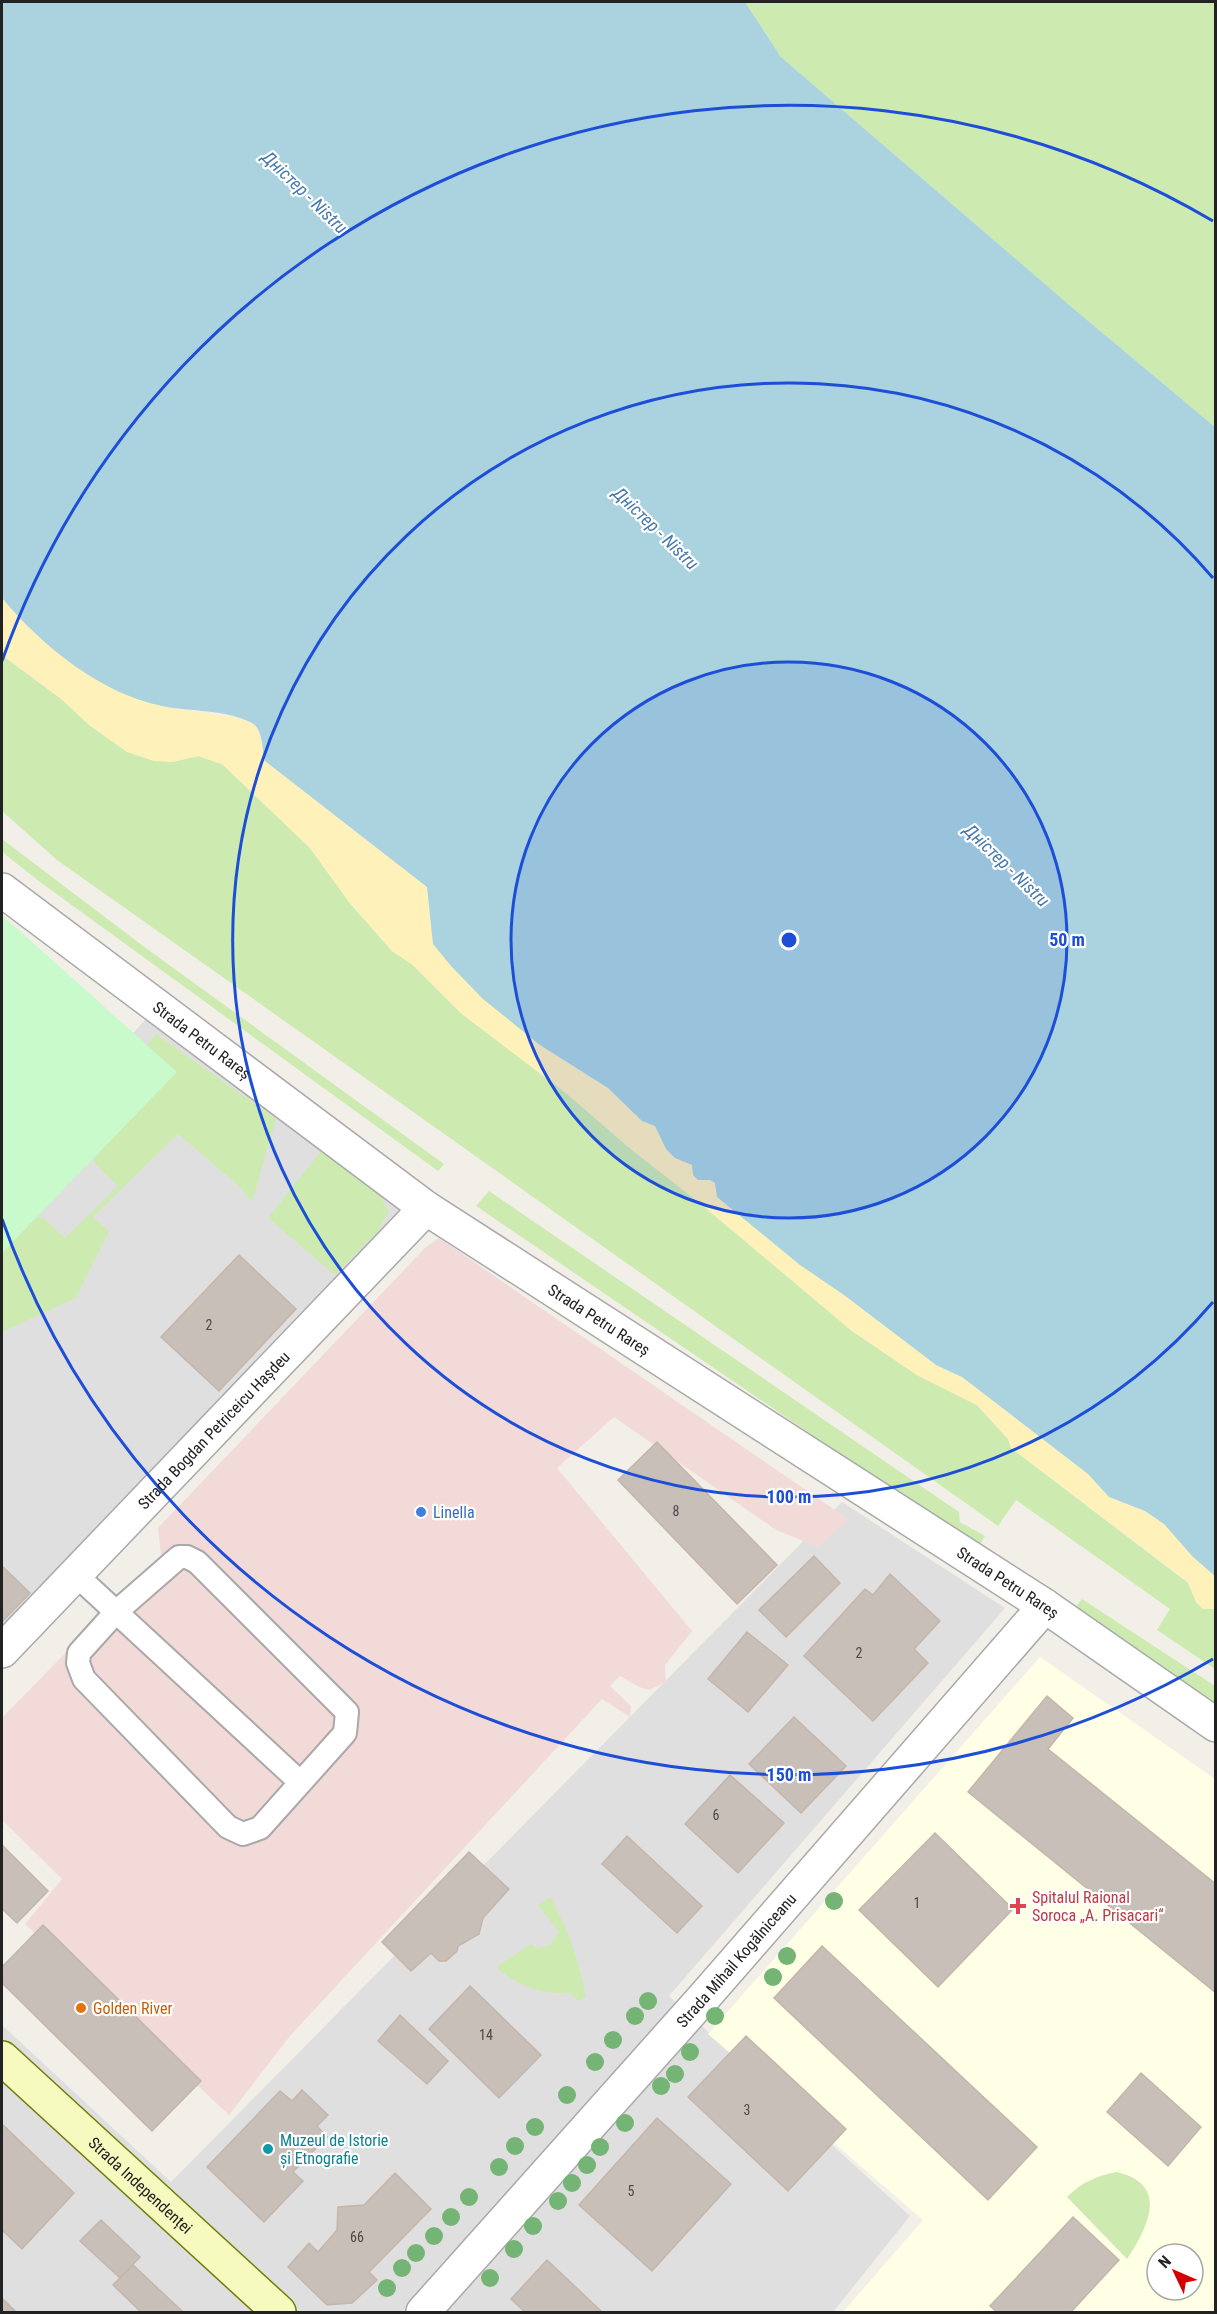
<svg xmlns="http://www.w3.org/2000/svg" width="1217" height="2314" font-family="'Roboto Condensed',sans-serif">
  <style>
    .residential { fill: #e0dfdf }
    .commercial { fill: #f2dad9 }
    .education { fill: #ffffe5; fill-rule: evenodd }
    .grass { fill: #cdebb0 }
    .sand { fill: #fff1ba }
    .park { fill: #c8facc }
    .water { fill: #aad3df }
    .building { fill: #c7bfb8; stroke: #c4b6ab; stroke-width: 1.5 }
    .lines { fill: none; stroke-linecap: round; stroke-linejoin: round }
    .lane-casing { stroke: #a9a9a9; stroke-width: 26 }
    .street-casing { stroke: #a9a9a9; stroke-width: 36 }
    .secondary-casing { stroke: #707d05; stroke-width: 36 }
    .lane { stroke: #fff; stroke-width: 22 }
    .street { stroke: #fff; stroke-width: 33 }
    .secondary { stroke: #f7fabf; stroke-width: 33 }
    .tree { fill: #74b475 }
    .ring { fill: none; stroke: #1d4ed8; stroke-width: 3 }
    .shop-dot { fill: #3f7fe0; stroke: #fff; stroke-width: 2 }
    .health-dot { fill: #e0444e; stroke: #fff; stroke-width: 2 }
    .food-dot { fill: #e8710a; stroke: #fff; stroke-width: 2 }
    .culture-dot { fill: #0f9aa8; stroke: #fff; stroke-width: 2 }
    .labels { text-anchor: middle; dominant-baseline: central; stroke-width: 4.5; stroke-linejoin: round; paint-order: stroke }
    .number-label { font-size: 14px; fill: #4b4948 }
    .street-label { font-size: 16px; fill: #222; stroke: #fff }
    .shop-label { font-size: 16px; fill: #366cbe; stroke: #fff; text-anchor: start }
    .health-label { font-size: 16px; fill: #be3a42; stroke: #fff; text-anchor: start }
    .food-label { font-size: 16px; fill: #c56008; stroke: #fff; text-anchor: start }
    .culture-label { font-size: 16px; fill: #0d838f; stroke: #fff; text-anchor: start }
    .water-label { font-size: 18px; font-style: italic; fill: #4a7aab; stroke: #fff }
    .centre { fill: #1d4ed8; stroke: #fff; stroke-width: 3 }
    .ring-label { font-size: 18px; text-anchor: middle; font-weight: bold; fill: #1d4ed8; stroke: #fff; stroke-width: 4.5; stroke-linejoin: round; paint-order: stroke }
  </style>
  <rect width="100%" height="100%" fill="#f2efe9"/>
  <path class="residential" d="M147,1018L402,1212L2,1627V1176Z
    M842,1502L1005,1608L669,1996L910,2216L833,2312H2V2025L171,2182Z"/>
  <path class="commercial" d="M439,1238L848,1519L818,1547L776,1530L614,1417L557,1468L692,1631L665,1665L666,1682L649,1690L639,1687L620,1676L610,1686L631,1706L630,1717L602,1699L290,2036L229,2115L25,1924L62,1879L2,1820V1718L161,1555L158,1528L425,1248Z"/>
  <path class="education" d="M1040,1657L1215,1779V2312H843L923,2220L708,2034ZM1157,2254H1193V2290H1157Z"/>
  <path class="grass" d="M745,2H1215V427L1074,309L781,57Z
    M2,655L76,710L89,725L172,762L198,756L222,764L310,848L349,902L392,951L413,965L462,1014L566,1093L627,1146L701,1204L852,1331L917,1375L977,1405L1008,1439L1011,1448L1188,1583L1196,1602L1203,1609H1215V1669L1157,1630L1170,1609L1016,1500L998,1526L57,860L2,811Z
    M2,839L143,946L444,1164L438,1171L40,882L2,852Z
    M156,1034L276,1119L252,1202L239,1186L178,1134L93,1217L109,1231L76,1298L2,1332V1226L42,1217L65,1238L118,1186L94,1163L98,1104Z
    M321,1151L376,1189L389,1211L378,1231L335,1275L268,1218Z
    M489,1191L959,1512L960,1522L985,1536L978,1548L476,1206Z
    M1082,1599L1215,1686V1714L1071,1613Z
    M550,1897C568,1928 579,1961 586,1997L578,2001L570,1993C543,1995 516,1986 496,1967L531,1944L537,1948L550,1945L559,1932L538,1905Z
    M1117,2172C1170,2185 1148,2227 1127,2259L1067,2197C1082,2182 1096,2176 1117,2172Z"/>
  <path class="sand" d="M2,598L19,619L166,707L234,717L254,724L259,732L265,761L427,887L429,906L576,1069L608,1088L642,1121L655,1126L666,1149L674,1158L693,1165V1175L716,1183L717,1197L800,1265L844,1295L936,1365L962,1377L1088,1474L1109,1497L1145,1511L1164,1524L1193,1557L1215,1576V1609H1203L1196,1602L1188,1582L1011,1448L1008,1439L977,1405L917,1375L852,1331L701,1204L627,1146L566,1093L462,1014L413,965L392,951L349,902L310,848L222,764L198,756L172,762L154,761L127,752L89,725L59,697L2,655Z"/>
  <path class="park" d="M2,915L177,1072L2,1253Z"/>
  <path class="water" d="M2,2H745L781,57L1074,309L1215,427V1576L1193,1557L1164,1524L1145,1511L1109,1497L1088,1474L962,1377L936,1365L844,1295L800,1265L717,1197L715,1183L710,1180H698L693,1175L692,1165L675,1158L666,1149L655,1126L642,1121L608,1088L540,1045L483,999L451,966L433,944L427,887L265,761C262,750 263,729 252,723C225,709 191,712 162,706C101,694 41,645 2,598Z"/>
  <path class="building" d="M239,1255L296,1309L219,1391L161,1337Z
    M657,1442L777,1565L737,1604L618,1480Z
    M814,1556L840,1583L786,1637L759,1610Z
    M2,1566L30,1593L2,1622Z
    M890,1574L940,1621L914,1649L928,1663L873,1721L804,1656L865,1589L873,1595Z
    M747,1632L788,1665L748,1712L708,1679Z
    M1047,1696L1073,1718L1048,1749L1216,1884V1993L968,1792Z
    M794,1717L846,1766L801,1813L749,1764Z
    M730,1775L784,1823L738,1873L685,1824Z
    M935,1833L1013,1909L938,1987L859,1910Z
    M627,1836L702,1906L677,1933L602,1864Z
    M2,1845L48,1891L17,1923L2,1909Z
    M469,1852L509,1889L483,1918L479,1934L458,1946L457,1951L446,1961H439L431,1953L411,1971L382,1942Z
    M43,1925L201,2081L152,2131L2,1983V1967Z
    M822,1946L1037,2147L988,2200L774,1998Z
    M470,1986L541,2055L499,2098L429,2029Z
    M400,2015L448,2061L427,2084L378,2041Z
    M746,2036L846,2129L788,2191L688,2097Z
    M1141,2073L1201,2127L1168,2166L1107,2112Z
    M302,2090L328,2115L317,2126L327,2137L293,2172L303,2181L264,2222L207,2167L280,2091L292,2101Z
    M657,2118L731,2184L652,2271L579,2205Z
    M2,2124L74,2193L22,2249L2,2230Z
    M395,2173L431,2209L369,2272L377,2280L352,2303L327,2305L288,2267L309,2243L318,2252L337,2230L338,2207L364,2205Z
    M1073,2217L1119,2260L1071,2312H997L990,2306Z
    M101,2220L140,2257L120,2278L80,2241Z
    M547,2260L602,2312H525L511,2299Z
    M133,2265L183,2312H141L113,2285Z
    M2,2298L16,2312H2Z"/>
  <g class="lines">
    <g class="lane-casing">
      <path id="lane" d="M179,1557H187L197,1562L347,1712L345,1733L260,1828L243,1834L228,1827L84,1679L78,1663L79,1653L116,1612Z
        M75,1574L300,1782"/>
    </g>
    <g class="street-casing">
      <g id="street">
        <path id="s1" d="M2,890L426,1208L1045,1606L1216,1725"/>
        <path id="s2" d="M2,1651L426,1208"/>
        <path id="s3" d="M423,2312L705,1996L1045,1606"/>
      </g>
    </g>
    <g class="secondary-casing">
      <g id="secondary">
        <path id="s4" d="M2,2058L279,2312"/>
      </g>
    </g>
    <use href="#lane" class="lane"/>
    <use href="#street" class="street"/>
    <use href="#secondary" class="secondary"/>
  </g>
  <g class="tree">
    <circle cx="834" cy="1901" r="9"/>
    <circle cx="787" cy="1956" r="9"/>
    <circle cx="773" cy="1977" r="9"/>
    <circle cx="648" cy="2001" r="9"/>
    <circle cx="635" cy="2016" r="9"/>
    <circle cx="715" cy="2016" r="9"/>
    <circle cx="613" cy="2040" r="9"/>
    <circle cx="690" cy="2052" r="9"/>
    <circle cx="595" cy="2062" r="9"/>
    <circle cx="675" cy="2074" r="9"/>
    <circle cx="661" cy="2086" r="9"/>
    <circle cx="567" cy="2095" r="9"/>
    <circle cx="625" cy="2123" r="9"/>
    <circle cx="535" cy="2127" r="9"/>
    <circle cx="515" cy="2146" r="9"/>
    <circle cx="600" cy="2147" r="9"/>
    <circle cx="587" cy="2165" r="9"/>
    <circle cx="499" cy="2167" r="9"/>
    <circle cx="572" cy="2183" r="9"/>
    <circle cx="469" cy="2197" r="9"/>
    <circle cx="558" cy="2201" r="9"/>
    <circle cx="451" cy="2217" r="9"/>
    <circle cx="533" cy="2226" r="9"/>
    <circle cx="434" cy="2236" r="9"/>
    <circle cx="514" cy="2249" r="9"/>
    <circle cx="416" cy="2253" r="9"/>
    <circle cx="402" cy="2268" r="9"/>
    <circle cx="490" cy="2278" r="9"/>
    <circle cx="387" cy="2288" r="9"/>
  </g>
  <circle cx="789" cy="940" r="278" fill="#1d4ed8" fill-opacity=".12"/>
  <g class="ring">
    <circle cx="789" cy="940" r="278"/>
    <path d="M1213 1302A557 557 0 1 1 1213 578"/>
    <path d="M1213 1659A835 835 0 0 1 2 1219M2 661A835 835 0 0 1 1213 221"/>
  </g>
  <circle class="shop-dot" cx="421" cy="1512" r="6"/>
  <path class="health-dot" d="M1015 1897h6v6h6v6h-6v6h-6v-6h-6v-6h6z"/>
  <circle class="food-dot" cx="81" cy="2008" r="6"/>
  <circle class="culture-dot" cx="268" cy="2149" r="6"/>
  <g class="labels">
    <g class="number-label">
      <text x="209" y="1325">2</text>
      <text x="676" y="1511">8</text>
      <text x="859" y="1653">2</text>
      <text x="716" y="1815">6</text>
      <text x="917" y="1903">1</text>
      <text x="486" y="2035">14</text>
      <text x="747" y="2110">3</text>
      <text x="631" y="2191">5</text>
      <text x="357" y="2237">66</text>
    </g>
    <g class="street-label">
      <text stroke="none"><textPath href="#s1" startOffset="250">Strada Petru Rareș</textPath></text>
      <text stroke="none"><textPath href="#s1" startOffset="736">Strada Petru Rareș</textPath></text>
      <text stroke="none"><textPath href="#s2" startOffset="306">Strada Bogdan Petriceicu Hașdeu</textPath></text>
      <text stroke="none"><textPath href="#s1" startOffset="1222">Strada Petru Rareș</textPath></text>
      <text stroke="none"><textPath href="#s3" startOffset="471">Strada Mihail Kogălniceanu</textPath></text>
      <text stroke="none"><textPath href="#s4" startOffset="188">Strada Independenței</textPath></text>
    </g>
    <g class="shop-label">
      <text x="433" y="1512">Linella</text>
    </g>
    <g class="health-label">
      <text x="1032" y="1897">Spitalul Raional<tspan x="1032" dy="18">Soroca „A. Prisacari“</tspan></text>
    </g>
    <g class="food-label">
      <text x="93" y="2008">Golden River</text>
    </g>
    <g class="culture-label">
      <text x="280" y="2140">Muzeul de Istorie<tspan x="280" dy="18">și Etnografie</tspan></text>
    </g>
    <g class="water-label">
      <text transform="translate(305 192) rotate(44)">Дністер - Nistru</text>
      <text transform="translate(656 528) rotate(44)">Дністер - Nistru</text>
      <text transform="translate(1007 865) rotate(44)">Дністер - Nistru</text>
    </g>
  </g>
  <circle cx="789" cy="940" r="9" class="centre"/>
  <g class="ring-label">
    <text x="1067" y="946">50 m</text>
    <text x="789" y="1503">100 m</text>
    <text x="789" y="1781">150 m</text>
  </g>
  <rect width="1217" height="2314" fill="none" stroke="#222222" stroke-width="6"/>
  <g transform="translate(1175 2272) rotate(314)"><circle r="28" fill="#ffffff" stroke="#a7a7a7" stroke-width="1.5"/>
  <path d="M0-4.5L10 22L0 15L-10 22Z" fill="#d40000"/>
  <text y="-9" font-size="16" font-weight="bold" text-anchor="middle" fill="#222222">N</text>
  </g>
</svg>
